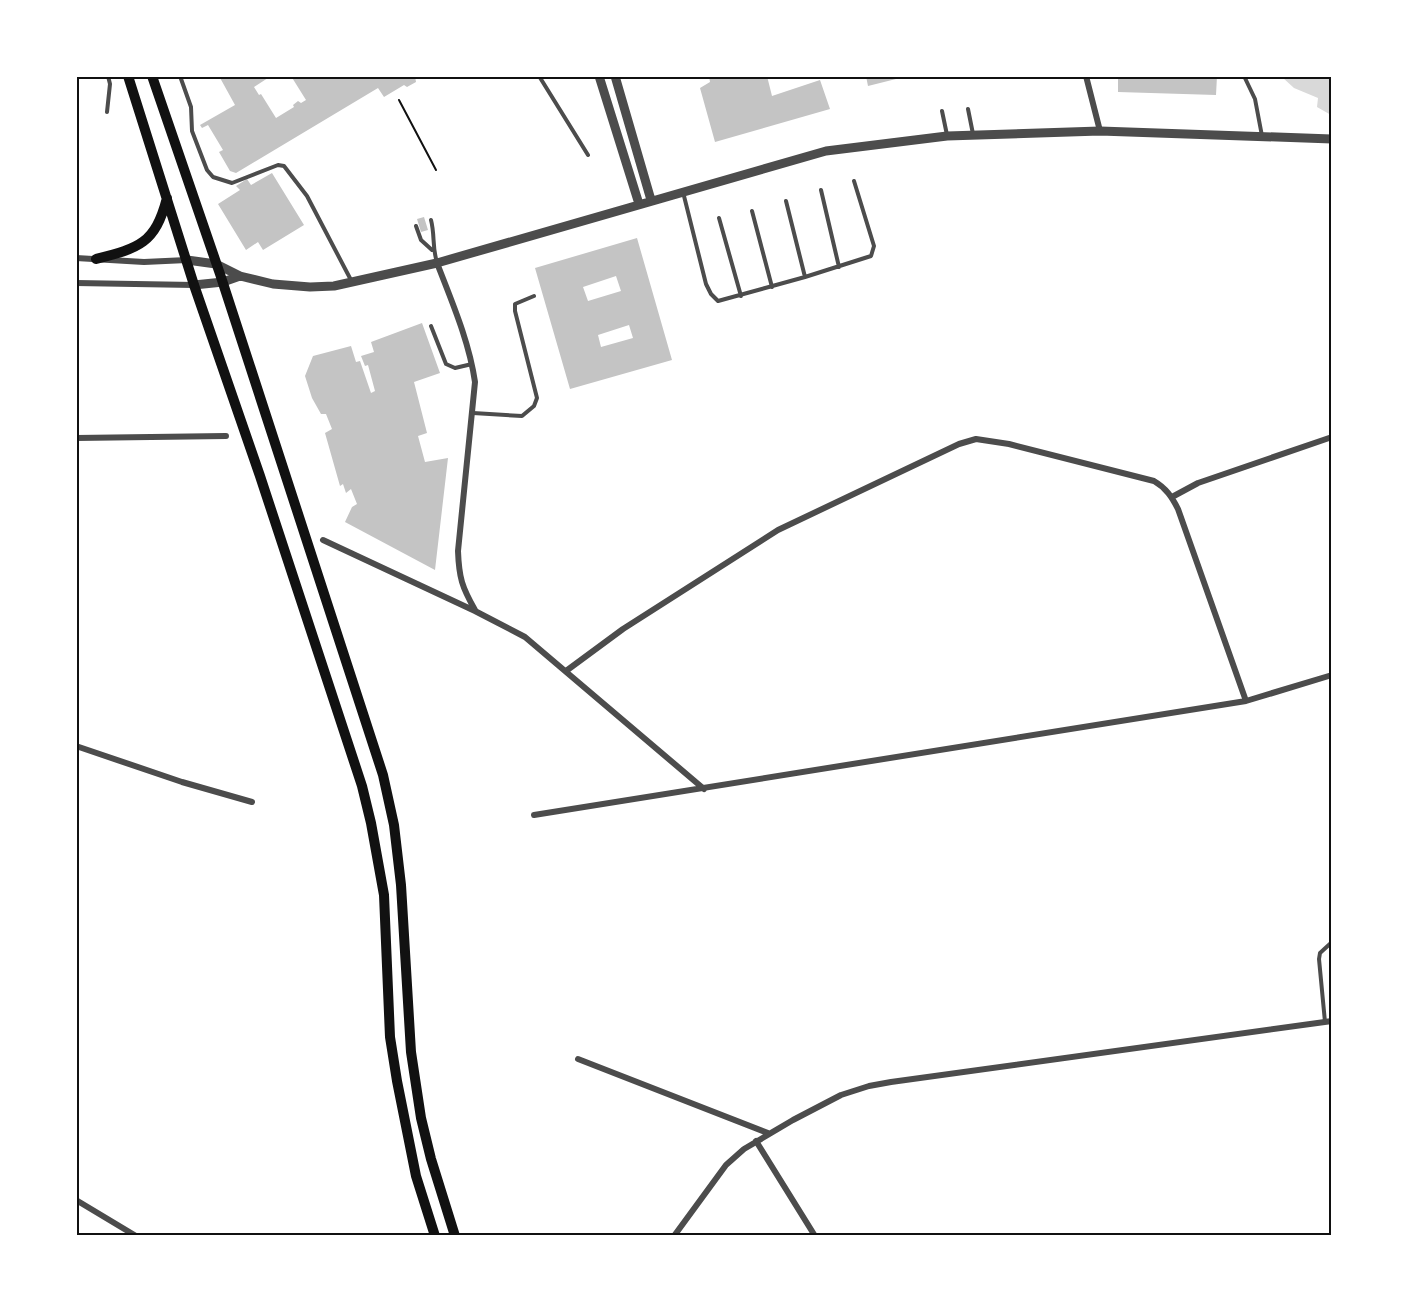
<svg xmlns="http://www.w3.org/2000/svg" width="1408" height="1312" font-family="'Playfair Display',serif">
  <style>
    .water { fill: #d9d9d9 }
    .building { fill: #c4c4c4; fill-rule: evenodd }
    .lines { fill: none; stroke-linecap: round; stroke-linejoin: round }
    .path { stroke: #111; stroke-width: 2 }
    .service { stroke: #4c4c4c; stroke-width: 4 }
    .minor { stroke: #4c4c4c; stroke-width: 6 }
    .tertiary { stroke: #4c4c4c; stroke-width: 9 }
    .secondary { stroke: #111; stroke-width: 10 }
    .neatline { fill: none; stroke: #111; stroke-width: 2 }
  </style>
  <rect width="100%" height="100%" fill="#fff"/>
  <path class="water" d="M1282,77H1331V115L1317,107L1318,98L1294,88Z"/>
  <path class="building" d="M219,76H271L254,87L259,95L261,94L276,118L294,107L293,105L298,101L301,103L306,100L291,76H415L416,82L407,87L404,85L384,97L378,88L236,173L230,171L219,152L223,150L208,125L202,128L200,125L235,105Z
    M709,76H767L772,96L820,80L830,109L715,142L700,88L710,82Z
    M866,76H904V77L868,86Z
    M1118,76H1217L1216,95L1118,92Z
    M272,173L304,225L263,250L258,242L246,250L218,204L240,190L236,186L247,179L251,185Z
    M424,217L428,230L421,232L417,219Z
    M637,238L672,360L570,389L535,268ZM616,276L621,291L588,301L583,287ZM629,325L633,338L601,347L598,335Z
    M422,323L440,373L414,382L427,433L418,436L425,462L448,458L435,570L345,522L352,507L357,504L351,489L346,493L343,484L340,486L325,433L332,429L326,414H321L312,398L305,376L313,356L351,346L356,362L360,361L371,393L375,391L368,365L365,366L361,356L374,352L371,342Z"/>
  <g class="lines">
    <path class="path" d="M399,100L436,170"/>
    <path class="service" d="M180,76L191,107L192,131L207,170L213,177L232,183L278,165L284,166L307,196L352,282
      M539,76L588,155
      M1244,76L1255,99L1262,136
      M968,109L973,134
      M942,111L947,135
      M107,112L110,84L108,76
      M821,190L839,267
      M683,192L706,284L711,294L718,301L805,277L871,256L874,246L854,181
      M786,201L805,277
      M752,211L772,287
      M719,218L741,296
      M431,220C435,235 432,248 437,262
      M416,226L421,240L432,250
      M431,326L446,364L455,368L472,364
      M473,413L522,416L534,406L537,398L515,311V304L534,296
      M1325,1022L1319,959L1320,953L1332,942"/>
    <path class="minor" d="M1086,76L1100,131
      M76,258L144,262L187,260
      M437,263C452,302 469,341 475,382L458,551C459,578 462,587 475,610
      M76,283L194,285
      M76,438L226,436
      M1172,497L1198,483L1332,437
      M323,540L475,611L525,637L704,789
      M566,671L623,629L778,530L959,444L976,439L1009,444L1154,481C1166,488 1172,497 1178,509L1246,701
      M76,746L182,782L252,802
      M534,815L1246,701L1332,675
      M578,1059L768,1133
      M756,1141L815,1236
      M76,1200L136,1236
      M674,1236L726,1165L744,1149L793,1120L841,1095L869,1086L891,1082L1332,1021"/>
    <path class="tertiary" d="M599,76L639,204
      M615,76L651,200
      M187,260L216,264L240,276L273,284L310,287L334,286L437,263L826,151L947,136L1100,131L1332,139
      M194,285L223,282L240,276"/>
    <path class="secondary" d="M128,76L194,285L260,476L362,786L371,823L384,895L390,1037L397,1081L416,1176L435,1236
      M152,76L220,274L383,775L394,825L401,885L411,1052L421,1118L431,1159L455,1236
      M96,259C139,248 155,244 167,198"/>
  </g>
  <rect width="1408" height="1312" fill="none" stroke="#ffffff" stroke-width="156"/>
  <rect x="78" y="78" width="1252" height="1156" class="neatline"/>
</svg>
